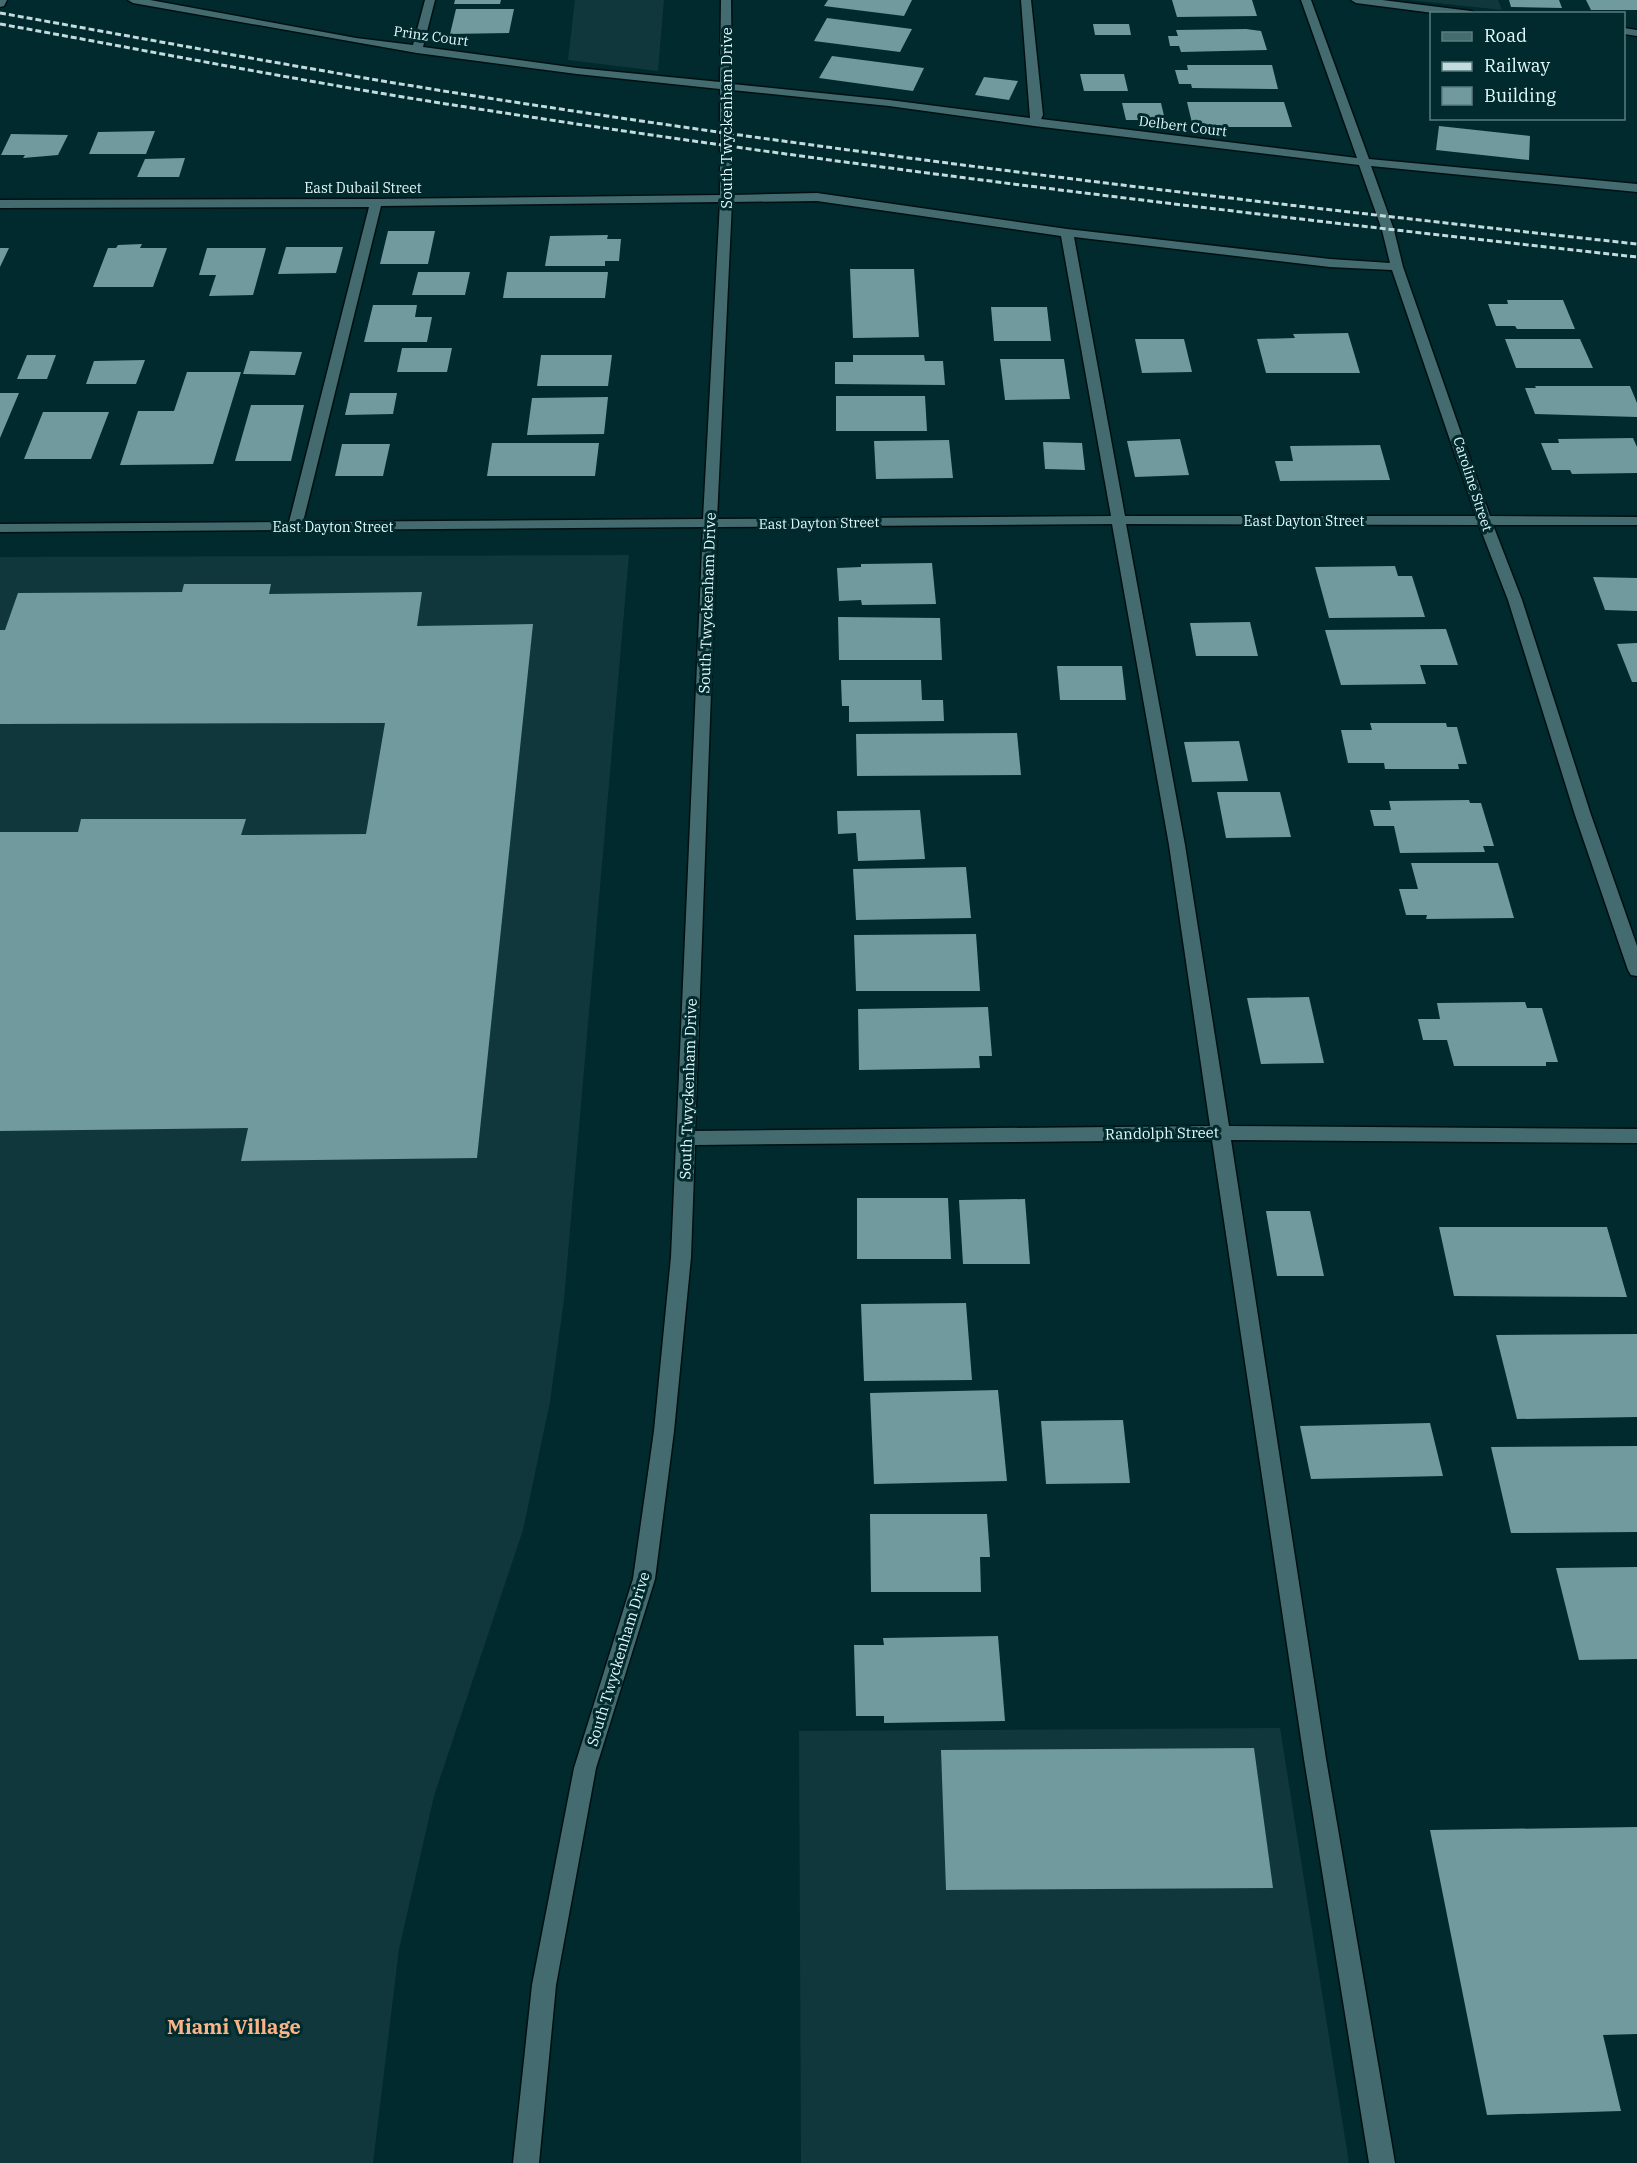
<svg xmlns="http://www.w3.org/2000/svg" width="1637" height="2163" font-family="'IBM Plex Serif',serif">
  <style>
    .built { fill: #10383c }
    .building { fill: #719a9e }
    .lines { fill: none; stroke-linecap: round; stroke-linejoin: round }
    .minor-casing { stroke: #001012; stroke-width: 3 }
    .minor { fill: #446b6f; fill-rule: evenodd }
    .rail { stroke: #c3dbdd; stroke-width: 3; stroke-dasharray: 6 3; stroke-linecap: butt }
    .labels { text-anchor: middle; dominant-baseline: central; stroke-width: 6; stroke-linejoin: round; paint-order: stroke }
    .far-street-label { font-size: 14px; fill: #e4f9fb; stroke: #002a2d }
    .street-label { font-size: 15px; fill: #e4f9fb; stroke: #002a2d }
    .near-neighbourhood-label { font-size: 20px; font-weight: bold; fill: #f9b487; stroke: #002a2d }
  </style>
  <rect width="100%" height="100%" fill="#002a2d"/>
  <path class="built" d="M575,0H664L658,71L568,60Z
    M1410,0H1498L1502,10Z
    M629,555L564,1299L550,1402L523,1530L434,1796L399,1949L373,2163H0V557Z
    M1280,1728L1349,2163H801L799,1731Z"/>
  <path class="building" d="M455,0H501L500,4H454Z
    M828,0H912L904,16L824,6Z
    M1172,0H1252L1257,16L1177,17Z
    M1509,0H1559L1562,8L1511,7Z
    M1586,0H1637V10H1591Z
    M456,9H514L509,33L450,34Z
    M827,18L912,29L900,52L814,41Z
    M1093,24H1129L1131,35H1095Z
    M1246,29L1261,31L1267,50L1181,52L1179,46H1170L1168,36H1178L1176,30Z
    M832,56L924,68L913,91L819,78Z
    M1187,65H1272L1278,89L1192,88L1191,84H1179L1175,70H1188Z
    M1080,74H1124L1128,91H1084Z
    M984,77L1018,81L1009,100L975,95Z
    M1187,102H1284L1292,127H1193Z
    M1122,103H1161L1165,120H1126Z
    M1439,126L1530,136L1529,160L1436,150Z
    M155,131L146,154H89L98,132Z
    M11,134L68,135L58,155L23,158L25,155H1Z
    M185,158L179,177H137L145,159Z
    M388,231H435L428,264H380Z
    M608,235L607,239H621L619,261H605V266H545L550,236Z
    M142,244L140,248H167L153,287H93L108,248H116L118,245Z
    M286,247H343L336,273L278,274Z
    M0,248H9L0,267Z
    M207,248H266L253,295L209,296L216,275H199Z
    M850,269H914L919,337L853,338Z
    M418,272H470L465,295H412Z
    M507,272H608L605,298H503Z
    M1507,300H1563L1575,329H1517L1515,326H1496L1488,304H1508Z
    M373,305H417L415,317H432L427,342H364Z
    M991,307H1047L1051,341H994Z
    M1348,333L1360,373H1266L1257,339L1295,338L1293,334Z
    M1135,339H1184L1192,372L1142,373Z
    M1505,339H1580L1593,368H1516Z
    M402,348H452L447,372H397Z
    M250,351L302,352L295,375L243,374Z
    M27,355H56L47,379H17Z
    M541,355H612L608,386H537Z
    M853,355H924L925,361H943L945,385L835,384V362H853Z
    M1000,359H1064L1070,399L1005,400Z
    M145,360L136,384H86L94,361Z
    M187,372H241L213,464L120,465L138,411H174Z
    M1535,386H1630L1637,403V417L1535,414L1525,388H1536Z
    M0,393H19L0,438Z
    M350,393H397L393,414L345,415Z
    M836,396H925L927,431H836Z
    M608,397L604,434L527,435L532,398Z
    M251,405H304L291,461H235Z
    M43,412H109L91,459H24Z
    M1633,438L1637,447V473L1572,474L1570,470H1552L1541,443H1559L1558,439Z
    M1180,439L1189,475L1135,477L1127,441Z
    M949,440L953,478L876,479L874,441Z
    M1043,442L1082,443L1085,470L1045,469Z
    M492,443H599L595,476H487Z
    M342,444H390L383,476H335Z
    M1380,445L1390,480L1280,481L1275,461H1293L1290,446Z
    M932,563L936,604L862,605L861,600L839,601L837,568L861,567V564Z
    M1395,566L1398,576H1412L1425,617L1329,618L1315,567Z
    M1593,577L1637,578V611L1605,610Z
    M184,584H271L269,594L422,592L417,626L533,624L477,1158L241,1161L248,1128L0,1131V832H78L81,819H246L241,835L366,834L385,723L0,724V630H5L18,593L182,592Z
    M838,617L940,618L942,660H839Z
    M1250,622L1258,656H1196L1190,623Z
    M1446,629L1458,665H1420L1426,684L1341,685L1325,630Z
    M1637,643V682H1632L1617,644Z
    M1057,666H1122L1126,700H1060Z
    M841,680H921L922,700H943L944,721L849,722V706H842Z
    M1370,723H1446L1447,727H1457L1467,764H1458L1459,769H1385L1384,763H1348L1341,730H1372Z
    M1017,733L1021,775L857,776L856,734Z
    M1239,741L1248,781L1192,782L1184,742Z
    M1217,792H1280L1291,837L1226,838Z
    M1469,800L1470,803H1481L1494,846H1483L1485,852L1400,853L1394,826H1374L1370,810H1391L1389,801Z
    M920,810L925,859L858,861L856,833L838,834L837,811Z
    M1411,863H1498L1514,918L1426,919L1427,915H1406L1399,889H1418Z
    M966,867L971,918L856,920L853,869Z
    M976,934L980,991H856L854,935Z
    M1309,997L1324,1063L1261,1064L1247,998Z
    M1525,1002L1527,1008H1542L1558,1062H1546V1066H1454L1447,1040H1423L1418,1019H1440L1437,1003Z
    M988,1007L992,1056H979L980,1068L859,1070L858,1009Z
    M857,1198H948L951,1259H857Z
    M1025,1199L1030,1264H963L959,1200Z
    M1266,1211H1310L1324,1276H1277Z
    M1439,1227H1607L1627,1297L1454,1296Z
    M966,1303L972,1380L864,1381L861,1304Z
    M1637,1334V1417L1517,1419L1496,1335Z
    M998,1390L1007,1481L874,1484L870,1393Z
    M1123,1420L1130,1483L1046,1484L1041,1421Z
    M1430,1423L1443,1476L1311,1479L1300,1426Z
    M1637,1446V1532L1511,1533L1491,1447Z
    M870,1514H987L990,1557H980L981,1592H871Z
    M1637,1567V1659L1579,1660L1556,1568Z
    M998,1636L1005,1721L884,1723V1716H856L854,1645H884L883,1638Z
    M1254,1748L1273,1888L946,1890L941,1750Z
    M1637,1827V2034L1603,2035L1621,2111L1487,2115L1430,1830Z"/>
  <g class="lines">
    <g class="minor-casing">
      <path id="minor" d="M0,0H7L4,6L0,7Z
        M128,0H150L356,38L413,45L425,0H435L423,47L577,68L720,82L721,0H731L732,84L889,100L1030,118L1021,0H1031L1043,115L1041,119L1357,158L1301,0H1311L1369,159L1637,184V192L1371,166L1394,230L1403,267L1490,516L1637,517V525H1493L1522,600L1591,815L1637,946V976L1631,975L1628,970L1575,815L1508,600L1479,525L1126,524L1185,845L1229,1126L1637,1129V1143L1231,1140L1326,1759L1395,2163H1369L1304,1759L1212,1140L695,1145L691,1257L674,1431L655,1579L596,1768L556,1985L539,2163H513L532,1985L574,1768L633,1579L654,1431L671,1257L703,527L300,530L294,532L288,530L0,532V524L289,522L369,207L0,208V200L376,199L720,195V89L577,74L417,53L133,3ZM732,90L889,106L1034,126L1359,165L1382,230L1390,263L1330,259L1067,229L817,193L732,195ZM817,201L1061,236L1111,516L717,519L732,202ZM720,202L703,519L303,522L381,206ZM1074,237L1330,267L1392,270L1476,516H1125ZM1112,524L1169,845L1210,1126L695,1131L717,527Z
        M1351,0H1382L1471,11L1476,14H1441L1356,3Z
        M1624,28L1637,30V36L1624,34Z"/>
    </g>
    <use href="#minor" class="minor"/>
    <path class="rail" d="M0,13C158,41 316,71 475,96C861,156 1249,202 1637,244
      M0,24C155,52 310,83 466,107C855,168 1246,214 1637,257"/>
  </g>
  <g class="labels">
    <g class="far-street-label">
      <text transform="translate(431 36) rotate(8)">Prinz Court</text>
      <text transform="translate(1183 126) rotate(7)">Delbert Court</text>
      <text x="363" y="188">East Dubail Street</text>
      <text transform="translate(1473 484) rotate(72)">Caroline Street</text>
      <text x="1304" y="521">East Dayton Street</text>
      <text transform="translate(819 523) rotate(-1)">East Dayton Street</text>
      <text x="333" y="527">East Dayton Street</text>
    </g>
    <g class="street-label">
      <text transform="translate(726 118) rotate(-90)">South Twyckenham Drive</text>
      <text transform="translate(707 603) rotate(-88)">South Twyckenham Drive</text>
      <text transform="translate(688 1089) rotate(-88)">South Twyckenham Drive</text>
      <text transform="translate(1162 1133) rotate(-1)">Randolph Street</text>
      <text transform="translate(618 1659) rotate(-73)">South Twyckenham Drive</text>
    </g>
    <g class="near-neighbourhood-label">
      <text x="234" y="2026">Miami Village</text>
    </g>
  </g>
  <rect x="1430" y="12" width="195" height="108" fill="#002a2d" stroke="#5b7d7f" stroke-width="1.5"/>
  <rect x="1442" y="32" width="30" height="9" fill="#446b6f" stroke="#5b7d7f" stroke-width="1.5"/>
  <text x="1484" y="42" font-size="18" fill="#e4f9fb">Road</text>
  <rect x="1442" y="62" width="30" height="9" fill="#c3dbdd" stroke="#5b7d7f" stroke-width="1.5"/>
  <text x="1484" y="72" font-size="18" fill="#e4f9fb">Railway</text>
  <rect x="1442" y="87" width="30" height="18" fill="#719a9e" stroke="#5b7d7f" stroke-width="1.5"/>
  <text x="1484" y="102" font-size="18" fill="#e4f9fb">Building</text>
</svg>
